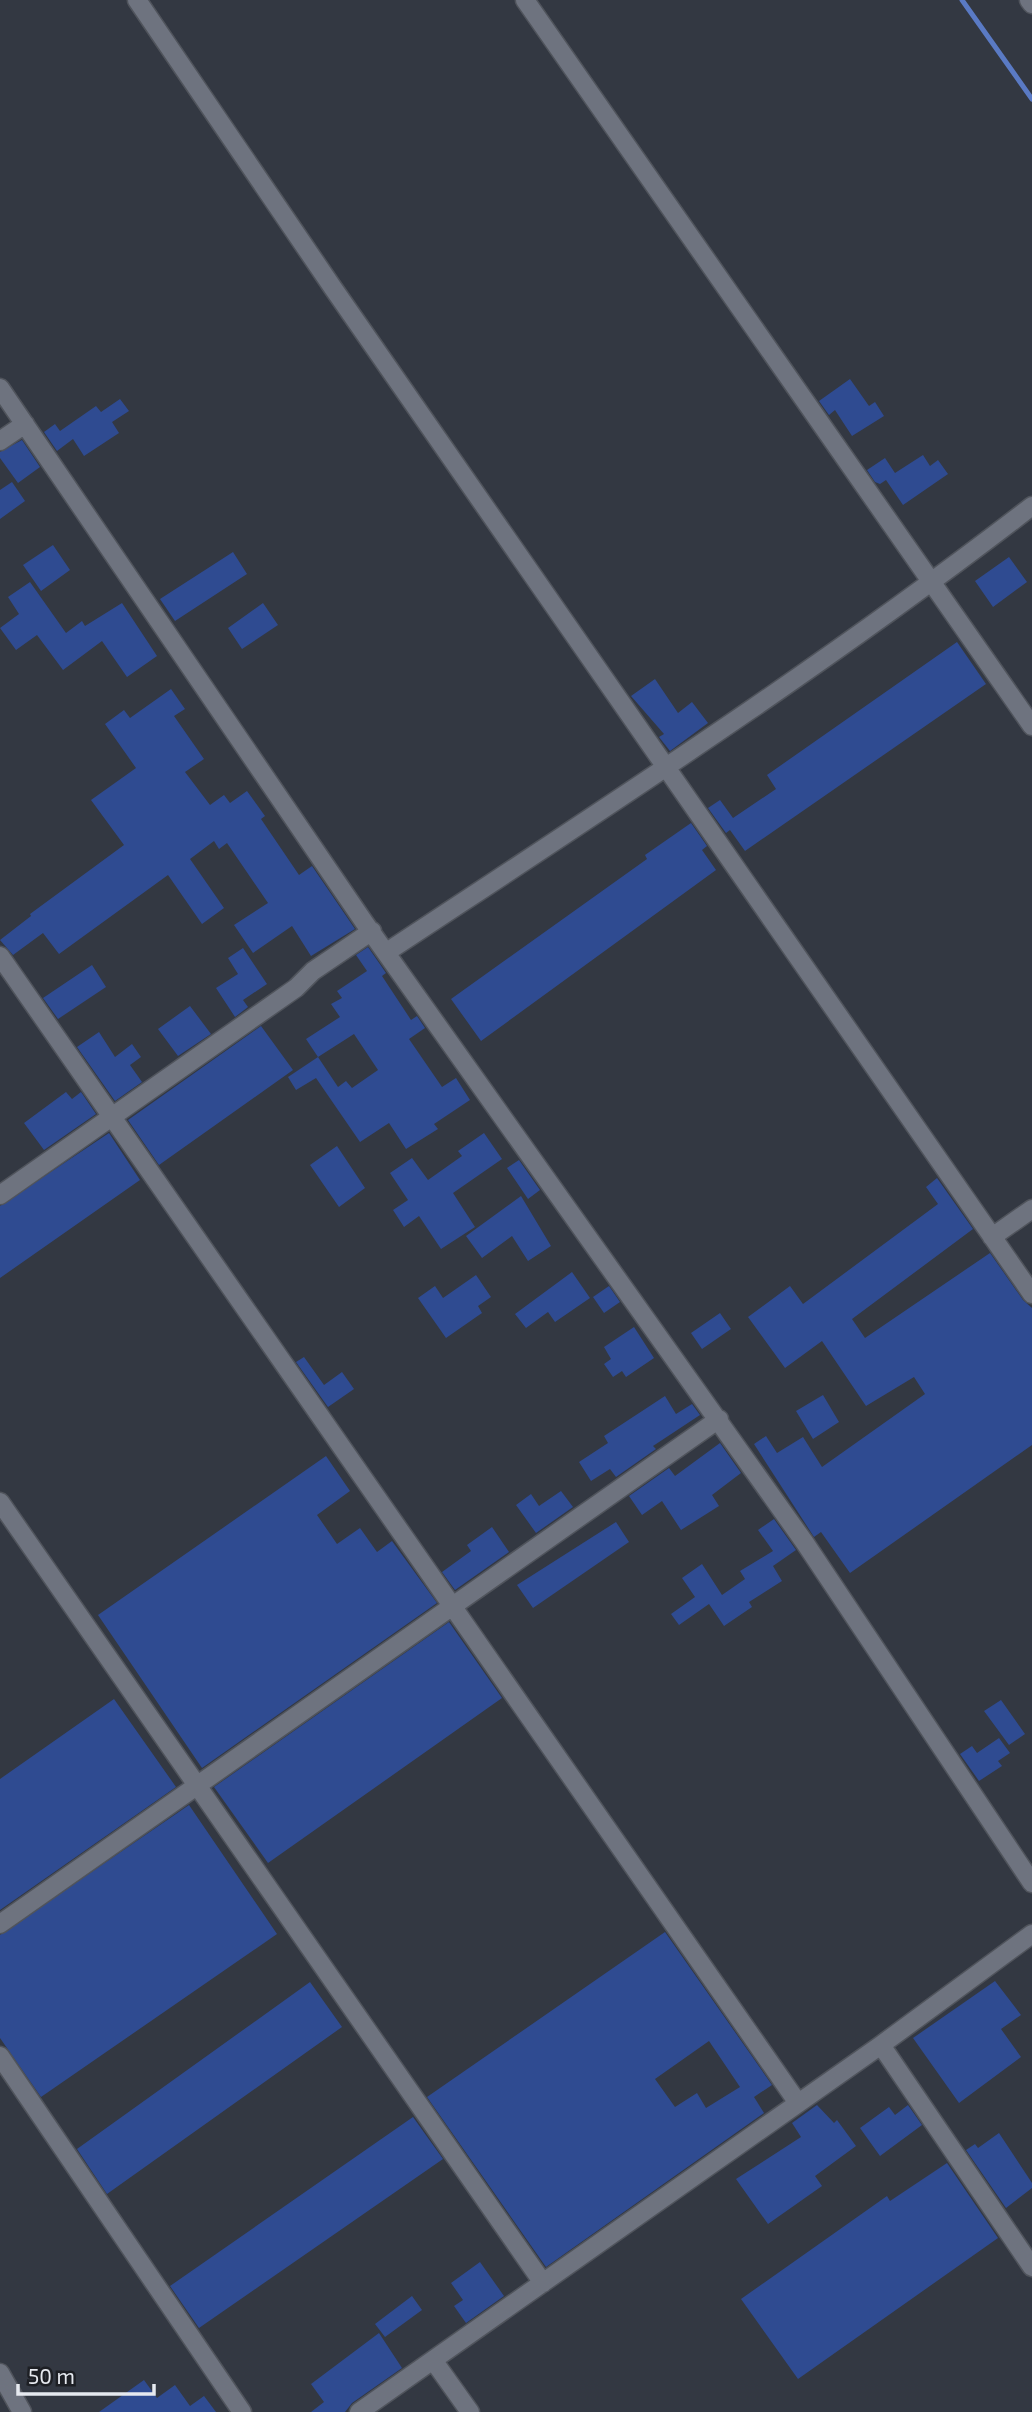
<svg xmlns="http://www.w3.org/2000/svg" width="1032" height="2412" font-family="'Exo 2',sans-serif">
  <style>
    .lines { fill: none; stroke-linecap: round; stroke-linejoin: round }
    .stream { stroke: #5a7ac4; stroke-width: 5 }
    .building { fill: #2f4b91; fill-rule: evenodd }
    .minor-casing { stroke: #50545c; stroke-width: 21 }
    .secondary-casing { stroke: #50545c; stroke-width: 21 }
    .minor { stroke: #6e737f; stroke-width: 18 }
    .secondary { stroke: #6e737f; stroke-width: 18 }
  </style>
  <rect width="100%" height="100%" fill="#333842"/>
  <g class="lines">
    <path class="stream" d="M962,0L1032,99"/>
  </g>
  <path class="building" d="M850,379L869,406L875,402L884,416L852,436L835,410L829,415L819,401Z
    M120,399L129,411L112,422L119,433L84,456L73,439L57,451L44,432L55,424L60,431L96,406L101,412Z
    M22,440L40,467L18,483L0,458V452Z
    M923,455L930,466L938,460L948,474L903,505L886,480L880,484L875,482L867,470L885,458L895,473Z
    M12,482L25,501L0,519V490Z
    M53,545L70,570L41,591L23,565Z
    M233,552L247,574L175,621L160,599Z
    M1009,557L1027,582L993,607L975,581Z
    M30,582L66,633L82,621L85,626L122,603L157,656L127,677L102,641L63,670L37,635L16,650L0,628L19,614L8,597Z
    M263,603L278,625L242,649L228,628Z
    M957,642L986,684L745,851L730,830L726,833L708,808L720,800L733,818L776,789L767,775Z
    M655,679L678,713L692,702L708,723L670,751L659,737L664,734L631,696Z
    M171,689L185,709L174,716L204,759L185,772L210,805L224,795L230,803L247,791L265,816L261,819L299,875L312,866L355,929L311,956L292,926L253,953L234,925L268,903L227,843L219,849L214,841L190,859L224,908L202,924L168,875L59,954L43,933L13,955L0,940L31,916L30,914L124,845L91,800L136,768L105,724L124,710L130,718Z
    M691,823L707,846L702,850L716,870L481,1041L451,999L647,859L645,855Z
    M368,947L386,973L382,976L411,1020L417,1016L425,1028L409,1039L442,1087L456,1078L470,1100L434,1124L438,1129L406,1149L389,1123L360,1142L316,1078L296,1090L288,1077L318,1057L306,1039L340,1017L331,1004L342,998L337,991L367,971L356,955ZM354,1034L378,1070L352,1088L346,1081L338,1087L318,1057Z
    M243,948L267,984L243,1000L248,1007L235,1017L216,988L238,974L228,958Z
    M92,965L106,987L58,1019L43,998Z
    M190,1006L211,1034L178,1056L158,1029Z
    M261,1026L293,1070L159,1165L128,1120Z
    M99,1032L115,1057L132,1044L141,1057L130,1065L142,1082L115,1101L77,1047Z
    M66,1092L72,1099L81,1092L96,1114L44,1150L24,1123Z
    M109,1133L140,1180L0,1278V1206Z
    M484,1133L502,1159L453,1193L475,1227L441,1249L419,1216L404,1227L393,1210L408,1200L390,1173L412,1158L428,1180L462,1156L458,1151Z
    M337,1146L365,1188L339,1207L310,1165Z
    M519,1160L540,1190L528,1199L507,1168Z
    M937,1178L973,1229L852,1319L865,1338L990,1253L1023,1300L1032,1308V1445L850,1573L821,1532L814,1537L754,1444L766,1436L777,1453L803,1437L822,1467L925,1394L914,1377L866,1406L822,1341L785,1368L748,1317L790,1286L803,1304L938,1204L926,1187Z
    M521,1196L551,1246L528,1261L512,1236L482,1258L466,1236Z
    M572,1272L590,1298L555,1322L548,1312L526,1328L515,1314Z
    M476,1275L491,1297L478,1306L482,1313L446,1338L418,1298L435,1286L443,1298Z
    M609,1286L620,1302L604,1313L593,1297Z
    M720,1313L731,1329L702,1349L691,1333Z
    M634,1327L654,1358L626,1377L622,1371L613,1377L604,1364L611,1359L604,1347Z
    M304,1357L324,1385L342,1372L354,1389L328,1407L296,1362Z
    M823,1395L839,1422L813,1439L796,1411Z
    M665,1396L676,1414L692,1404L700,1415L653,1446L656,1449L616,1477L610,1469L591,1481L579,1462L608,1443L604,1436Z
    M720,1443L741,1473L712,1495L719,1506L681,1530L662,1501L642,1515L629,1496L669,1468L675,1476Z
    M326,1456L350,1491L317,1515L337,1544L360,1528L377,1552L392,1541L437,1603L202,1768L98,1615Z
    M561,1491L573,1507L536,1533L516,1505L531,1494L539,1506Z
    M774,1519L796,1550L773,1566L782,1581L749,1602L752,1607L724,1626L709,1604L679,1625L671,1614L695,1597L682,1578L702,1564L722,1595L745,1579L740,1571L773,1551L758,1530Z
    M616,1522L629,1542L533,1608L517,1585Z
    M492,1527L509,1552L455,1590L442,1572L471,1551L467,1545Z
    M449,1622L502,1698L268,1863L214,1787Z
    M114,1699L176,1787L0,1910V1779Z
    M1001,1700L1025,1734L1009,1745L984,1711Z
    M999,1738L1010,1753L998,1761L1002,1766L979,1781L960,1754L972,1746L977,1753Z
    M189,1805L277,1934L41,2097L0,2038V1935Z
    M665,1932L772,2085L754,2097L764,2113L546,2267L427,2097ZM709,2041L740,2087L706,2108L697,2093L675,2107L655,2079Z
    M995,1981L1021,2015L1001,2029L1021,2057L959,2103L913,2038Z
    M310,1982L342,2027L107,2194L77,2149Z
    M817,2105L834,2123L837,2120L856,2146L815,2176L822,2186L768,2224L736,2179L801,2137L792,2123Z
    M908,2105L922,2125L880,2156L860,2128L889,2107L895,2115Z
    M413,2117L443,2159L199,2328L170,2286Z
    M999,2133L1032,2183V2188L1006,2208L966,2150L975,2144L978,2148Z
    M947,2163L998,2238L798,2379L741,2299L887,2196L890,2201Z
    M480,2262L504,2296L466,2323L454,2306L463,2300L451,2283Z
    M412,2296L422,2310L385,2337L375,2324Z
    M379,2333L402,2368L352,2403L345,2412H311L324,2402L311,2384Z
    M144,2380L157,2398L175,2385L190,2406L204,2396L216,2412H99Z"/>
  <g class="lines">
    <g class="minor-casing">
      <path id="minor" d="M137,0L333,288L1032,1294
        M525,0L1032,726
        M1029,0L1032,4
        M0,388L364,922L805,1543L1032,1883
        M0,441L25,424
        M387,952C605,808 825,666 1032,506
        M0,956L798,2103
        M0,1195L296,988L313,971L372,931
        M992,1237L1032,1209
        M0,1502L543,2283
        M0,1924L719,1419
        M881,2045L1032,2267
        M0,2056L242,2412
        M433,2360L470,2412
        M359,2412L881,2045L1032,1934"/>
    </g>
    <g class="secondary-casing">
      <path id="secondary" d="M0,2373L22,2412"/>
    </g>
    <use href="#minor" class="minor"/>
    <use href="#secondary" class="secondary"/>
  </g>
  <path d="M18 2384v10h136v-10" fill="none" stroke="#e6e9ef" stroke-width="3.5"/>
  <text x="28" y="2384" font-size="21" fill="#e6e9ef" stroke="#1d1f24" stroke-width="5" paint-order="stroke">50 m</text>
</svg>
